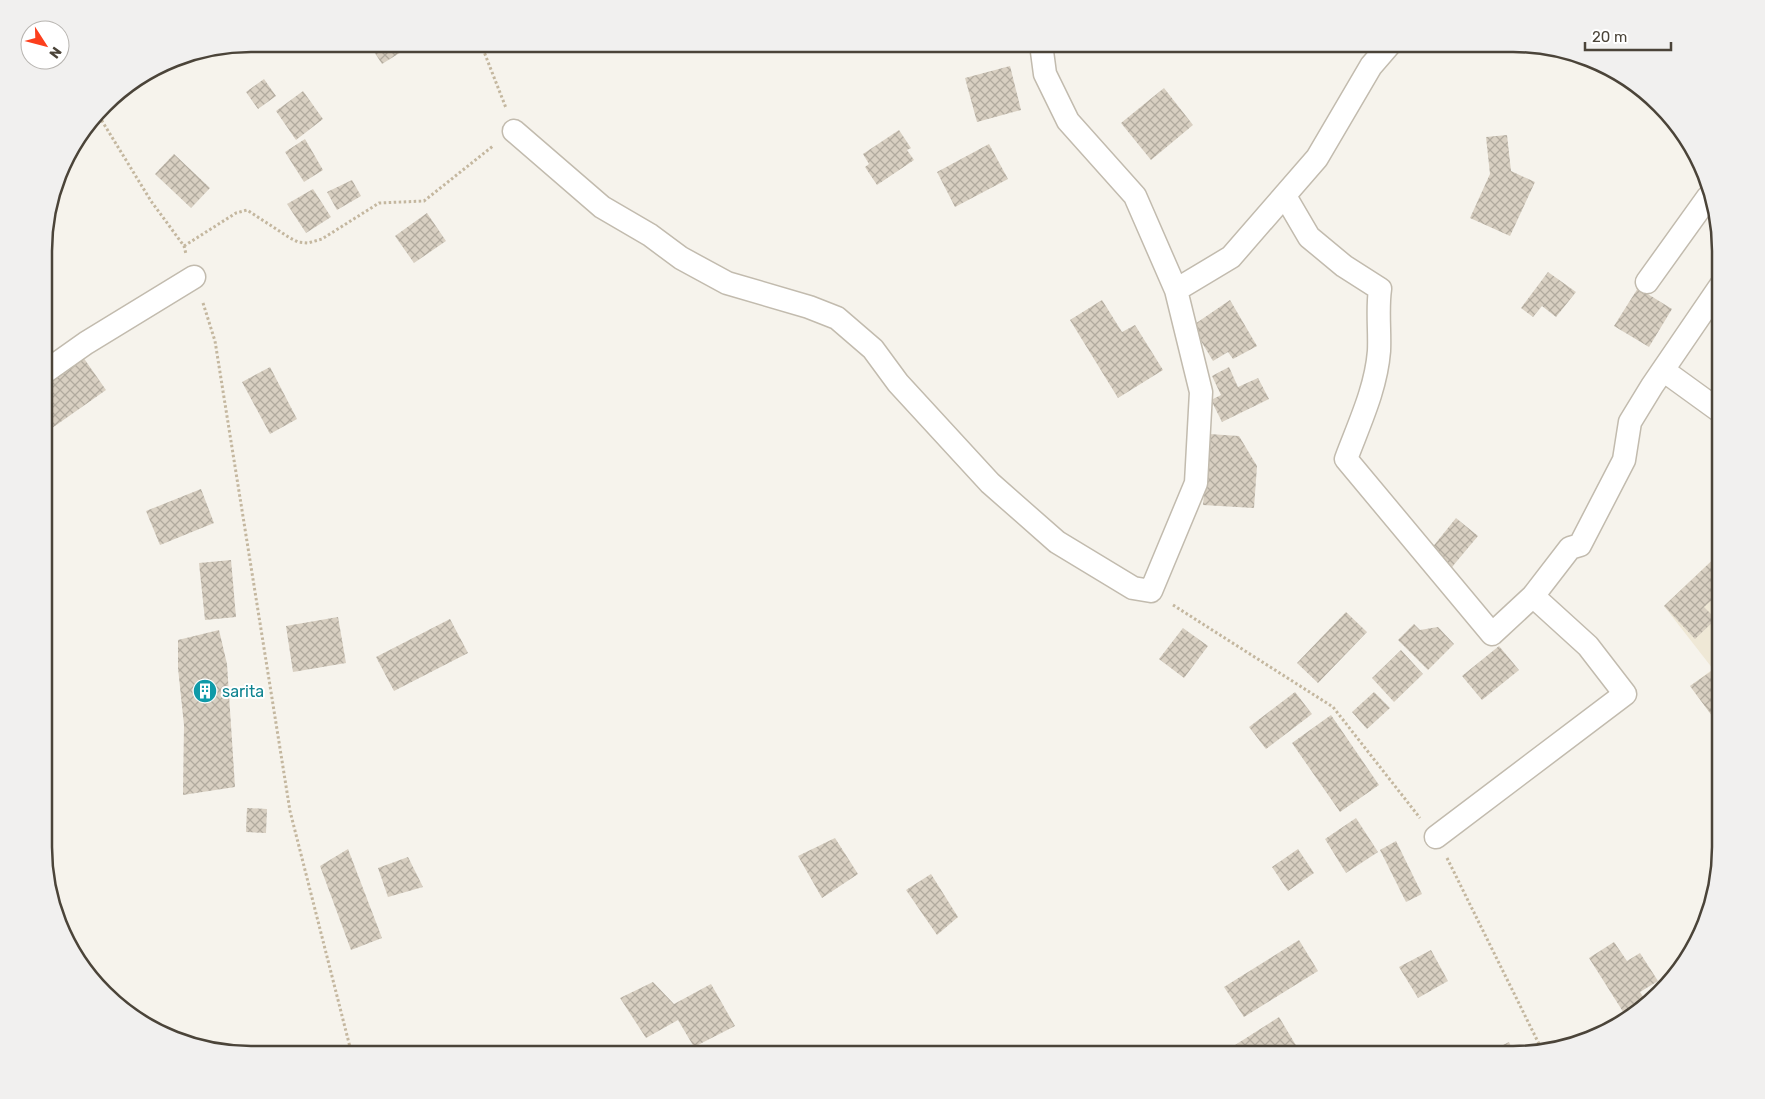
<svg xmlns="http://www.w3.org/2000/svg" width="1765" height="1099" font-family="Rubik,sans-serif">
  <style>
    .education { fill: #efe8d6 }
    .building { fill: url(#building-cross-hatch) }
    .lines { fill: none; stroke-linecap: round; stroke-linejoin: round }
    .minor-casing { stroke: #c2bbae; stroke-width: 25 }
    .path { stroke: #c4b79f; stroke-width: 3; stroke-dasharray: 2.5 2.5; stroke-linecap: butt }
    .minor { stroke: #fff; stroke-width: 22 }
    .labels { text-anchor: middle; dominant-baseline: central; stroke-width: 4; stroke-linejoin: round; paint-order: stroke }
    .culture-label { font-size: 16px; fill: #0d838f; stroke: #fff; text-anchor: start }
    .rim { fill: none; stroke: #4b4439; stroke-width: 2.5 }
  </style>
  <defs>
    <pattern id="building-cross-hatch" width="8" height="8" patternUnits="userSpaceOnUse" patternTransform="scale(1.25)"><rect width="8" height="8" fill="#d8cfc1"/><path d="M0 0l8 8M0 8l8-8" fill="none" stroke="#b1aa9e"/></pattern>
  </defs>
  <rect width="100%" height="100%" fill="#f6f3ec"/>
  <path class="education" d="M1721,552V728L1690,686L1713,669L1664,606Z"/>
  <path class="building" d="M369,44H414L382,64Z
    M1010,66L1021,110L977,122L965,78Z
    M264,79L276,96L258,109L246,92Z
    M1164,88L1193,125L1151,160L1121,123Z
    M303,91L323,119L296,140L276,111Z
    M899,130L911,148L907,150L914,160L877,185L865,167L869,164L863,154Z
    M1507,135L1511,171L1535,182L1510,236L1470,218L1490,174L1486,137Z
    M305,139L323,170L304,182L285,152Z
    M989,144L1008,179L955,207L937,172Z
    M174,154L210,188L191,208L155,174Z
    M352,180L361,196L337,210L327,192Z
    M313,189L331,217L306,233L287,204Z
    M427,213L446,241L414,263L395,236Z
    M1548,272L1576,292L1556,317L1542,306L1533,317L1521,308Z
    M1638,288L1672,309L1649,347L1614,326Z
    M1102,300L1122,332L1135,325L1163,370L1118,398L1070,320Z
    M1230,300L1257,346L1233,359L1228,352L1213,361L1192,326Z
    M83,357L106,390L45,433V384Z
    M270,367L297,419L270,434L242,382Z
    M1229,367L1238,387L1258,378L1269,399L1222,422L1211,400L1221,395L1212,376Z
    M1209,434L1239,436L1257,466L1254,508L1203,505Z
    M201,489L214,523L160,545L146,511Z
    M1456,518L1478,536L1452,567L1431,549Z
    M1721,552V592L1704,607L1716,619L1695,639L1664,606Z
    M231,560L236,617L205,620L199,563Z
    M1346,612L1367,632L1318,683L1297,663Z
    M338,617L346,663L293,672L286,626Z
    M450,619L468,653L394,691L376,657Z
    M1414,624L1420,630L1438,627L1454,644L1428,670L1398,640Z
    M1183,628L1208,646L1184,678L1159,659Z
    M219,630L227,664L235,787L183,795L184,725L178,668V640Z
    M1499,646L1519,670L1482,700L1462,676Z
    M1401,650L1423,674L1394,702L1372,678Z
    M1713,670L1721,680V728L1690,686Z
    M1295,692L1312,714L1266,749L1249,727Z
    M1374,692L1390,708L1367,729L1352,712Z
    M1331,715L1379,785L1340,812L1292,743Z
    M247,808L267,809L266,833L246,832Z
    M1356,818L1378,852L1346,873L1325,839Z
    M835,838L858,874L822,898L798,856Z
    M1396,841L1422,894L1406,902L1380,850Z
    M348,849L382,938L351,950L320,866Z
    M1298,849L1314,873L1288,891L1272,867Z
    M408,857L423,887L388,897L378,868Z
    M931,874L958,917L937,935L906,890Z
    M1299,940L1318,971L1244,1017L1224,987Z
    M1614,942L1627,961L1640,953L1658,981L1640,992L1646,1001L1627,1018L1589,958Z
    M1431,950L1448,981L1418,998L1399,967Z
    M653,982L674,1004L711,984L735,1026L694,1047L678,1020L646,1038L620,998Z
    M1279,1017L1300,1052L1295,1055H1237L1232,1047Z
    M1509,1042L1515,1055H1483Z"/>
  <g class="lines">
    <g class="minor-casing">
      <path id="minor" d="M514,131L602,207L650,235L681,258L727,283L809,307L837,318L873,349L898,383L990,483L1057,542L1133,588L1151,591L1196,483L1201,392L1176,290L1135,196L1068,121L1045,74L1041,44
        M1285,196L1309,237L1344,266L1380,289C1377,310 1380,331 1379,351C1376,389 1359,424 1346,459L1492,634L1533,596L1588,646L1625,694L1436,837
        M1647,282L1708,197
        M1176,290L1231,257L1317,158L1371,66L1390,44
        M1663,370L1721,412
        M45,372L86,343L194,277
        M1533,596L1570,548L1580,545L1624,460L1630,422L1652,386L1721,285"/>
    </g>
    <path class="path" d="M481,44L506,108
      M99,116L151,201L184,246L186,254
      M184,246L236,213L247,210L290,238L298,242L308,243L322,239L379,203L424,201L493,146
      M203,303L215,341L290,811L352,1055
      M1173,605L1333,707L1420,818
      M1447,858L1542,1050"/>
    <use href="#minor" class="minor"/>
  </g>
  <defs>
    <g id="building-disc" transform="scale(1.25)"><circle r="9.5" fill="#0f9aa8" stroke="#fff"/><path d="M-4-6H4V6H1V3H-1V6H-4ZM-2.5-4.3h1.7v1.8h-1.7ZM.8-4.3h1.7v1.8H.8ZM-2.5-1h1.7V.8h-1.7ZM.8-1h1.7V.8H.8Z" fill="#fff"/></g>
  </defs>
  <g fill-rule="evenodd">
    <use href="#building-disc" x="205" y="691"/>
  </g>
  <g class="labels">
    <g class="culture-label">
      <text x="222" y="691">sarita</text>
    </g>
  </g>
  <path d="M0 0H1765V1099H0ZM251 52H1513A199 199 0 0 1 1712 251V847A199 199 0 0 1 1513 1046H251A199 199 0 0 1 52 847V251A199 199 0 0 1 251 52Z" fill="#f1f0ef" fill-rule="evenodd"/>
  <path class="rim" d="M251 52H1513A199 199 0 0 1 1712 251V847A199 199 0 0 1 1513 1046H251A199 199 0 0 1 52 847V251A199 199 0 0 1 251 52Z"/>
  <g transform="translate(45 45) rotate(126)"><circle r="24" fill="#ffffff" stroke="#b7b4b0"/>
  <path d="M0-4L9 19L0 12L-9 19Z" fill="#fc3f1d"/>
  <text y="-8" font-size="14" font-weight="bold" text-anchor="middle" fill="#4b4439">N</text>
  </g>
  <path d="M1585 42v8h86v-8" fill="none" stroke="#4b4439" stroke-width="2.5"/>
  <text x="1592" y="42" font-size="15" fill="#4b4439" stroke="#ffffff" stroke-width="4" paint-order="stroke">20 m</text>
</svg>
